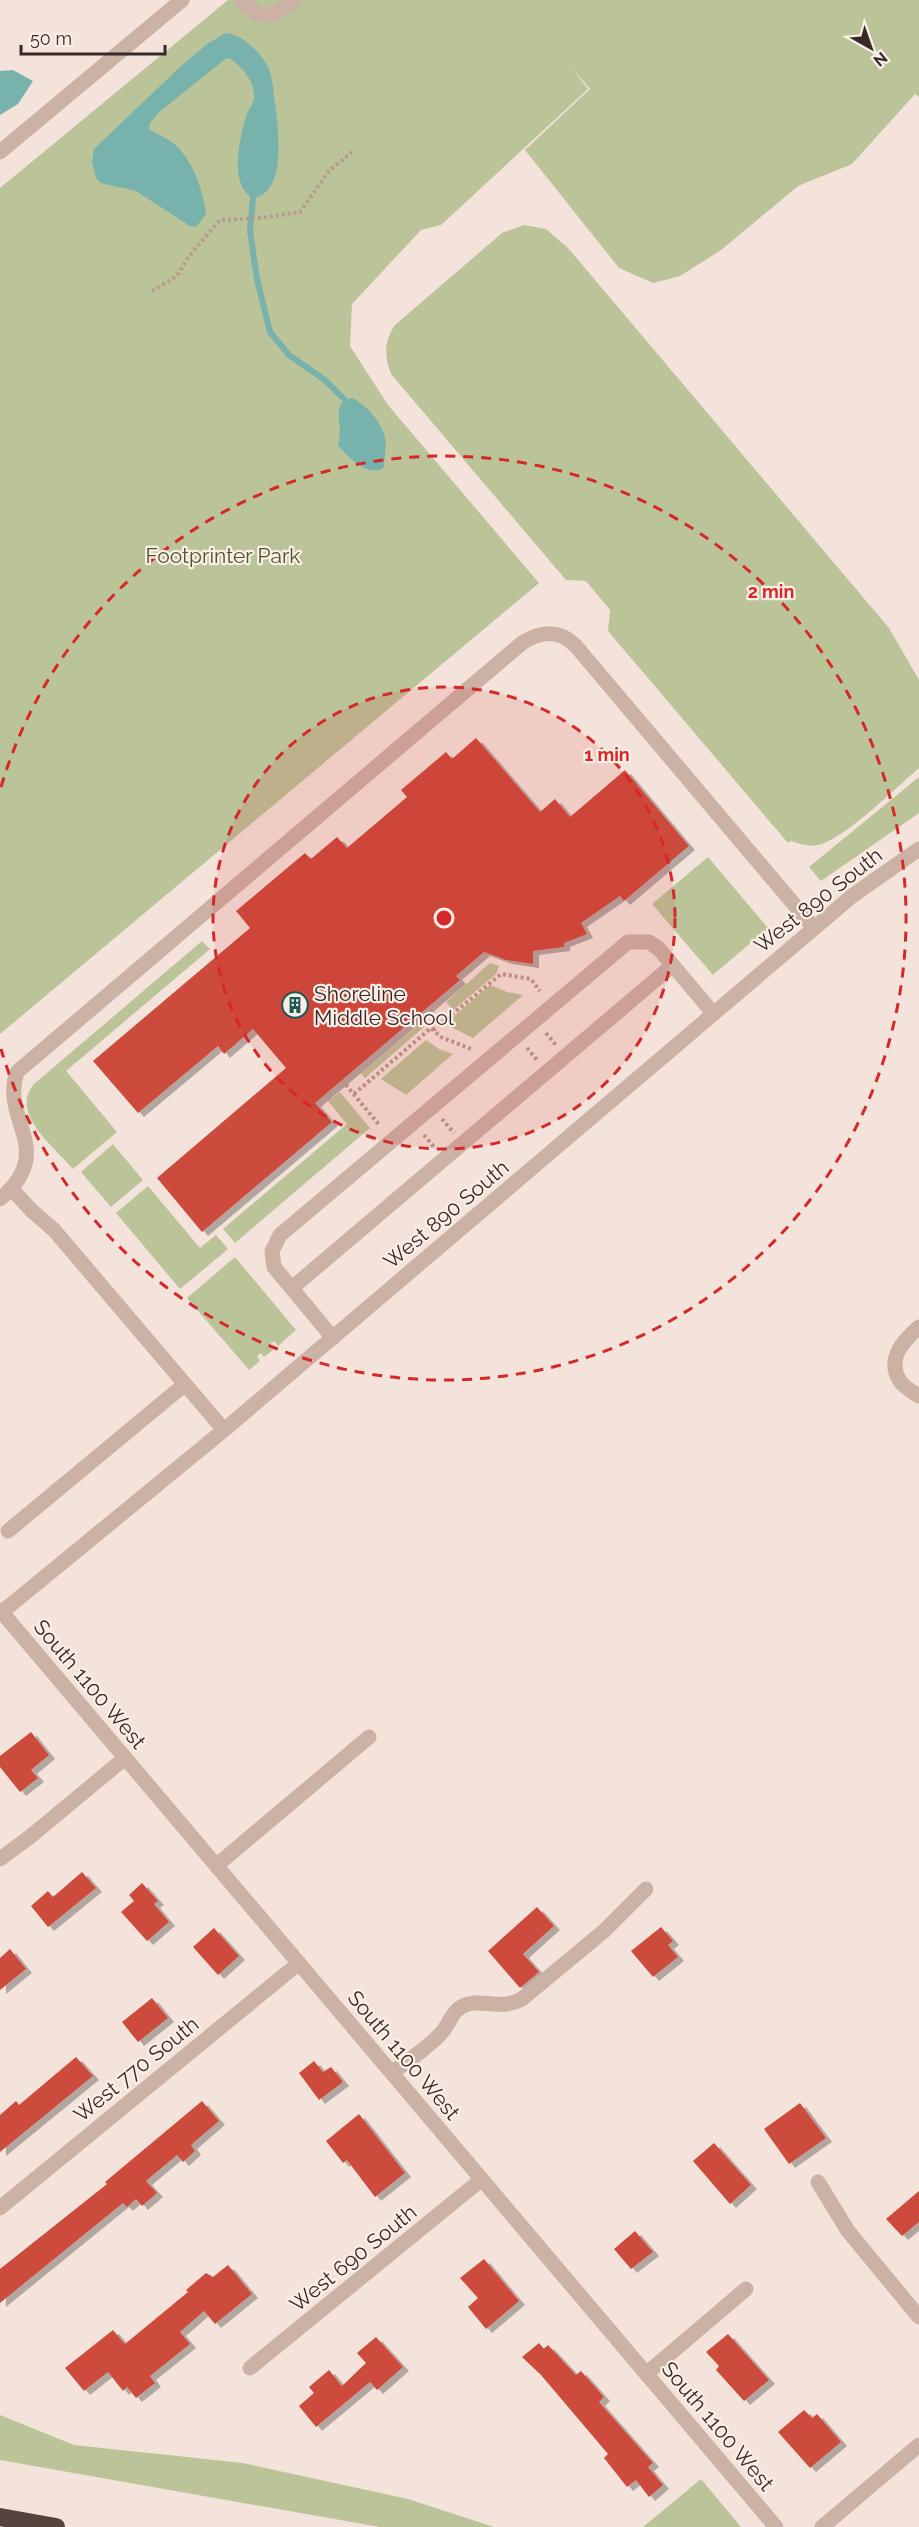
<svg xmlns="http://www.w3.org/2000/svg" width="919" height="2527" font-family="Raleway,sans-serif">
  <style>
    .green { fill: #bbc399 }
    .water { fill: #77b2ac }
    .lines { fill: none; stroke-linecap: round; stroke-linejoin: round }
    .stream { stroke: #77b2ac; stroke-width: 6 }
    .building { fill: #cd4c3d; filter: url(#shadow) }
    .path { stroke: #b89b8f; stroke-width: 4; stroke-dasharray: 3 3; stroke-linecap: butt }
    .minor { stroke: #ccb1a5; stroke-width: 15 }
    .highway { stroke: #58423d; stroke-width: 18 }
    .ring { fill: none; stroke: #d62828; stroke-width: 3; stroke-dasharray: 10 8 }
    .labels { text-anchor: middle; dominant-baseline: central; stroke-width: 4.5; stroke-linejoin: round; paint-order: stroke }
    .park-label { font-size: 21px; fill: #4c5729; stroke: #faeee6 }
    .street-label { font-size: 21px; fill: #372927; stroke: #faeee6 }
    .poi-label { font-size: 21px; fill: #372927; stroke: #faeee6; text-anchor: start }
    .centre { fill: #d62828; stroke: #faeee6; stroke-width: 3 }
    .ring-label { font-size: 18px; text-anchor: middle; font-weight: bold; fill: #d62828; stroke: #faeee6; stroke-width: 4.5; stroke-linejoin: round; paint-order: stroke }
  </style>
  <defs>
    <filter id="shadow"><feDropShadow dx="6" dy="4" stdDeviation="0" flood-color="#0004"/></filter>
  </defs>
  <rect width="100%" height="100%" fill="#f3e3da"/>
  <path class="green" d="M228,0H919V97L915,94L852,164L798,186L721,250L680,276L653,283L619,268L525,150L590,89L570,66L588,89L441,225L421,230L352,304L350,346L388,405L539,583L0,1034V188Z
    M524,225L546,229L568,248L889,628L919,680V768C897,787 843,840 818,845C809,847 800,844 791,841L788,843L608,631L610,610L586,581L566,580L391,374C384,356 384,341 395,325L502,233Z
    M919,777V813L821,881L809,867Z
    M708,857L768,928L713,975L652,904Z
    M202,941L210,949L66,1071L117,1132L73,1169C54,1147 9,1113 34,1084Z
    M490,963L499,966L496,974L453,1010L446,1002Z
    M490,985L507,992L523,995L473,1038L445,1024Z
    M421,1023L424,1027L365,1078L361,1073Z
    M426,1040L439,1049L453,1054L406,1095L381,1079Z
    M340,1092L370,1128L235,1243L223,1229L347,1124L328,1101Z
    M113,1144L143,1180L111,1207L81,1172Z
    M148,1186L200,1248L216,1235L228,1249L180,1289L116,1213Z
    M235,1257L296,1330L278,1346L274,1341L270,1344L273,1350L264,1357L261,1353L257,1356L260,1361L249,1370L187,1298Z
    M0,2415L74,2445L243,2463L408,2499L494,2527H380L0,2460Z
    M701,2479L741,2527H643Z"/>
  <path class="water" d="M226,33C243,35 260,52 268,67C273,77 273,92 275,103C278,128 288,193 253,198C228,186 240,135 247,114C249,109 254,103 254,97C255,82 242,66 229,58L224,60L158,113L150,123L149,129C156,134 165,137 173,143C192,158 203,190 206,214L196,227L190,226L136,191L101,183L96,178L92,162L94,149L180,67L207,44Z
    M13,70L33,81L18,104L0,115V71Z
    M352,398C366,404 382,423 385,438C387,448 384,457 384,467L380,470C363,473 348,457 338,445C339,440 340,435 340,430C339,416 334,402 352,398Z"/>
  <g class="lines">
    <path class="stream" d="M253,198L250,231L257,279L270,332L289,355L325,380L345,400"/>
  </g>
  <path class="building" d="M476,738L540,812L555,799L570,817L625,770L689,846L624,901L620,896L581,923L587,934L564,943V947L533,951V964L506,960L484,952L456,976L460,980L315,1103L332,1122L202,1232L157,1178L286,1068L253,1029L224,1054L218,1046L138,1113L93,1061L250,928L236,911L305,853L311,859L337,837L347,848L407,797L401,790L446,752L452,759Z
    M31,1732L49,1755L31,1770L38,1778L20,1792L0,1767V1756Z
    M82,1872L96,1888L48,1927L31,1906L48,1891L53,1897Z
    M142,1883L158,1901L154,1904L169,1922L147,1941L121,1912L134,1901L129,1895Z
    M537,1907L554,1926L523,1954L539,1972L520,1988L488,1951Z
    M661,1927L673,1941L668,1945L678,1957L653,1977L631,1951Z
    M214,1928L239,1956L218,1975L193,1947Z
    M10,1949L26,1969L0,1990V1958Z
    M152,1998L168,2018L138,2042L122,2022Z
    M76,2057L93,2076L0,2152V2115L16,2101L19,2105Z
    M314,2061L323,2072L331,2067L343,2082L319,2100L299,2073Z
    M202,2101L219,2121L191,2145L195,2151L183,2162L177,2155L146,2181L157,2193L142,2206L136,2199L127,2207L123,2203L0,2303V2269L107,2184L105,2182Z
    M800,2103L826,2138L789,2164L764,2129Z
    M359,2114L405,2173L375,2197L347,2160L343,2163L326,2141Z
    M714,2143L751,2185L730,2204L693,2161Z
    M919,2191V2222L902,2236L886,2219Z
    M635,2231L653,2252L631,2269L614,2249Z
    M484,2259L519,2301L486,2329L468,2307L478,2298L460,2278Z
    M228,2265L252,2294L215,2324L204,2311L180,2332L190,2344L150,2376L155,2383L136,2398L127,2387L123,2391L108,2372L84,2391L65,2368L113,2330L125,2344L188,2292L186,2290L206,2273L213,2277Z
    M728,2334L769,2380L744,2401L716,2370L719,2366L706,2352Z
    M376,2337L403,2367L377,2390L370,2382L316,2427L299,2406L314,2393L309,2387L329,2370L342,2386L366,2363L357,2353Z
    M539,2343L544,2349L548,2345L576,2375L581,2371L604,2397L599,2402L653,2463L648,2467L663,2485L649,2497L636,2480L627,2487L604,2458L608,2454L541,2375L522,2357Z
    M804,2410L812,2418L817,2414L841,2442L810,2468L778,2432Z"/>
  <g class="lines">
    <path class="path" d="M152,291L177,276L189,256L220,220L263,218L300,212L329,171L352,152
      M433,1030L501,974L531,979L540,991
      M546,1033L556,1045
      M527,1048L538,1061
      M342,1080L380,1126
      M354,1094L431,1028L441,1037L471,1049
      M442,1119L454,1133
      M424,1135L435,1148"/>
    <path class="minor" d="M241,0C263,23 271,18 294,0
      M0,152L182,0
      M12,1189L31,1210L54,1230L224,1430
      M0,1199C58,1150 0,1121 17,1072L522,643C541,631 558,629 575,645L814,928
      M292,1288L673,965
      M919,1327C903,1341 886,1359 900,1381C903,1387 913,1392 919,1396
      M333,1338L274,1267L272,1251L280,1235L628,942H649L659,949L713,1013
      M8,1531L184,1385
      M0,1610L776,2527
      M2,1612L224,1430L852,896L919,849
      M0,1859L31,1836L125,1758
      M217,1865L369,1737
      M392,2073C408,2060 430,2047 443,2031C451,2021 453,2008 468,2004C488,2000 501,2010 522,1999L604,1931L646,1889
      M818,2182L848,2231L919,2317
      M0,2208L299,1963
      M250,2368L482,2179
      M646,2374L746,2289
      M822,2527L919,2445"/>
    <path class="highway" d="M0,2517L56,2527"/>
  </g>
  <circle cx="444" cy="918" r="231" fill="#d62828" fill-opacity=".12"/>
  <g class="ring">
    <circle cx="444" cy="918" r="231"/>
    <path d="M1 787A462 462 0 1 1 1 1049"/>
  </g>
  <defs>
    <g id="building-ring" transform="scale(1.35)"><circle r="9.5" fill="#faeee6" stroke="#1a5b56" stroke-width="1.5"/><path d="M-4-6H4V6H1V3H-1V6H-4ZM-2.5-4.3h1.7v1.8h-1.7ZM.8-4.3h1.7v1.8H.8ZM-2.5-1h1.7V.8h-1.7ZM.8-1h1.7V.8H.8Z" fill="#1a5b56"/></g>
  </defs>
  <g fill-rule="evenodd">
    <use href="#building-ring" x="295" y="1005"/>
  </g>
  <g class="labels">
    <g class="park-label">
      <text x="223" y="555">Footprinter Park</text>
    </g>
    <g class="street-label">
      <text transform="translate(818 900) rotate(-38)">West 890 South</text>
      <text transform="translate(446 1214) rotate(-40)">West 890 South</text>
      <text transform="translate(90 1684) rotate(50)">South 1100 West</text>
      <text transform="translate(404 2055) rotate(50)">South 1100 West</text>
      <text transform="translate(136 2069) rotate(-39)">West 770 South</text>
      <text transform="translate(353 2258) rotate(-39)">West 690 South</text>
      <text transform="translate(718 2426) rotate(50)">South 1100 West</text>
    </g>
    <g class="poi-label">
      <text x="314" y="993">Shoreline<tspan x="314" dy="24">Middle School</tspan></text>
    </g>
  </g>
  <circle cx="444" cy="918" r="9" class="centre"/>
  <g class="ring-label">
    <text x="771" y="598">2 min</text>
    <text x="607" y="761">1 min</text>
  </g>
  <g transform="translate(871 48) rotate(140)" stroke="#faeee6" stroke-width="4.5" paint-order="stroke">
  <path d="M0-4.5L10 22L0 15L-10 22Z" fill="#372927"/>
  <text y="-9" font-size="16" font-weight="bold" text-anchor="middle" fill="#372927">N</text>
  </g>
  <path d="M21 45v9h144v-9" fill="none" stroke="#372927" stroke-width="3"/>
  <text x="30" y="45" font-size="18" fill="#372927" stroke="#faeee6" stroke-width="4.5" paint-order="stroke">50 m</text>
</svg>
